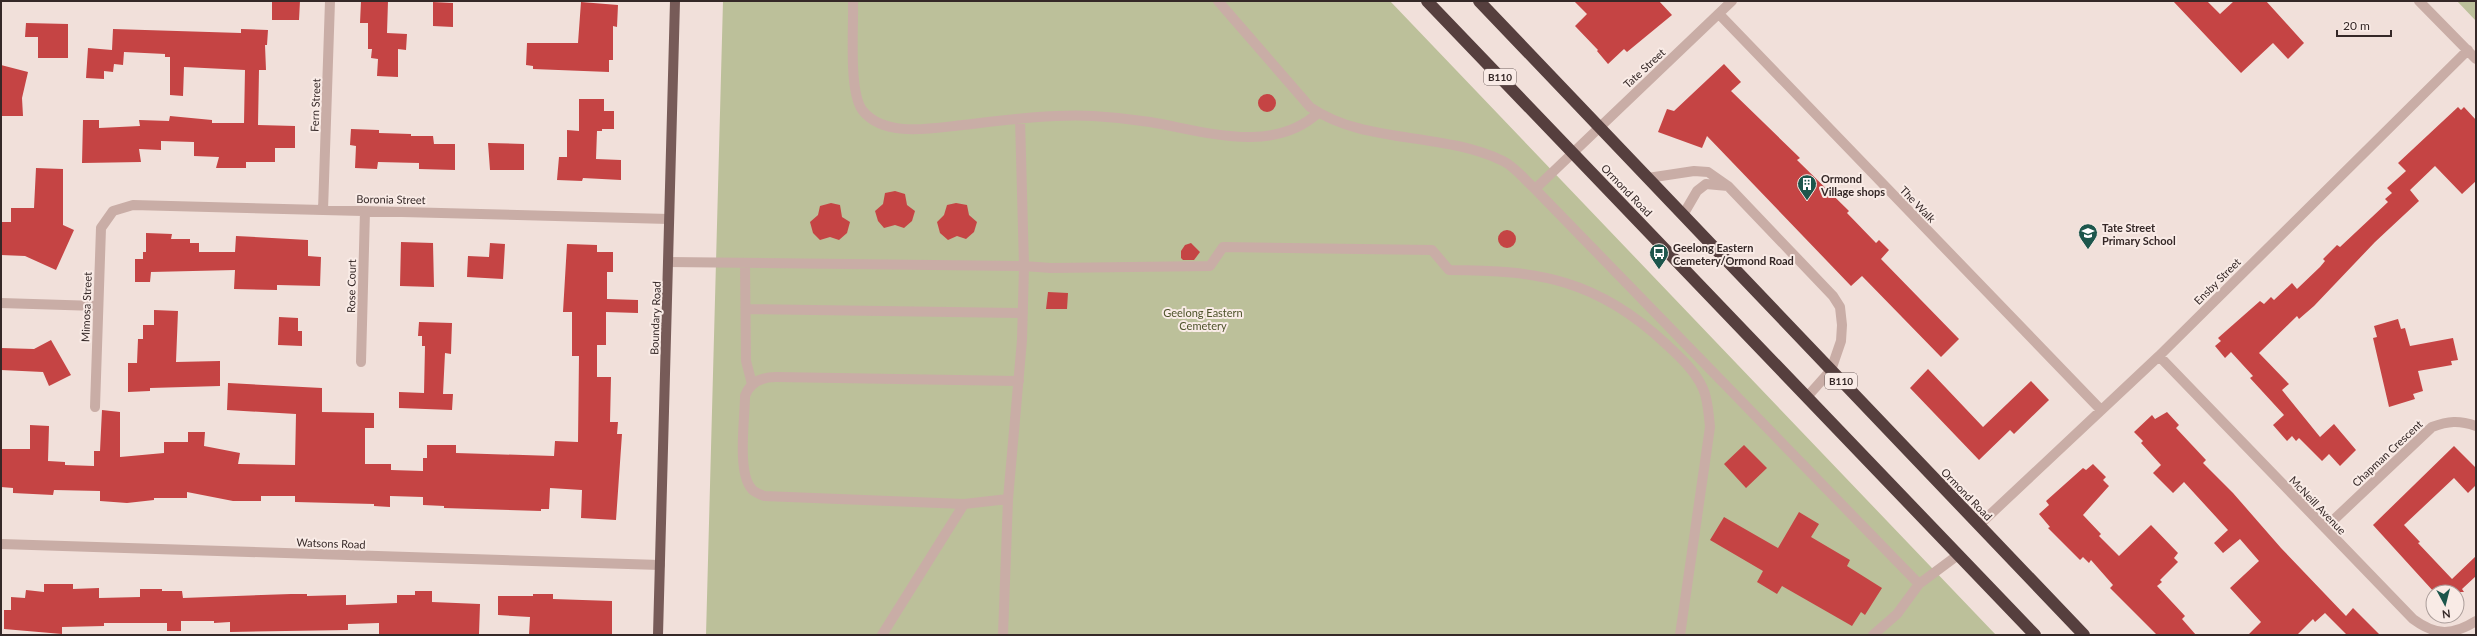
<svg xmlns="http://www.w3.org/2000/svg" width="2477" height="636" font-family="Lato,sans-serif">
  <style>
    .green { fill: #bcc09a }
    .building { fill: #c54444 }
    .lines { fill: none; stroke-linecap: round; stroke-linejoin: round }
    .minor { stroke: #c9ada6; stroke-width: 10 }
    .major { stroke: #775b58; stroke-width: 10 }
    .highway { stroke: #563f3e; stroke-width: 12 }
    .labels { text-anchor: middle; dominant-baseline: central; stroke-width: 4; stroke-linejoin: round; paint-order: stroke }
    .shield { fill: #f9ebe6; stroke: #706260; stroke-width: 1 }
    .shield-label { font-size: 10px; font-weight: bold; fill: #352827 }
    .street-label { font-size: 11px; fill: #352827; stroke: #f9ebe6 }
    .poi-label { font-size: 11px; font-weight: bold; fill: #352827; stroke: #f9ebe6; text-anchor: start }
    .park-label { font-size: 11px; fill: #4e532b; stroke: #f9ebe6 }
  </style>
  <rect width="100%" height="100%" fill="#f1e0da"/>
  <path class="green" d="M723,1H1390L1996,635H706Z
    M2457,1H2476V21Z"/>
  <path class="building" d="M272,1H300L299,20H272Z
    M361,1H388L387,33L407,34L406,50L398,49V77L377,76L378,59L371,58L372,49H368V23H360Z
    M1574,1H1659L1672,15L1627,52L1624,49L1608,64L1597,51L1598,50L1575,26L1587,14Z
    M2173,1H2207L2220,14L2234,1H2266L2304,43L2288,59L2273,43L2241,73Z
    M433,2L453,3V27L433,26Z
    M581,2L618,5L617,27L613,26V60H609V72L533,69V66L526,65L527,43H578Z
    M26,23L68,24V58H38V37H25Z
    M113,29L241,33V29L268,30L267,45H265L266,70H259L258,125L295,126V148H275V162H246V168H216L219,157L194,156V142L161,141V150L139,149L141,162L82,163L83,120H99V128L140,126L139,120L169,121L170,116L212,120V123H244L245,70L184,67L183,96L170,95V57H165V54L124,52L123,65L114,64L113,72L104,71V79L86,78L88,48L112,50Z
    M1724,64L1741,82L1731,91L1800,158L1797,160L1849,211L1847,213L1876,243L1879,240L1889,250L1881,259L1959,339L1941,357L1862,276L1851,286L1707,136L1702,148L1658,132L1667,109L1674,111Z
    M1,65L28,72L22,98L23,116H1Z
    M1258 103a9 9 0 1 1 18 0a9 9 0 1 1-18 0Z
    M579,99H604V111H614V129H602V131H597L596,159L621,160V180L583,178L582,181L557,180L559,157H567V130L579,131Z
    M2458,107L2461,110L2464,107L2476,120V181L2462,194L2435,166L2410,190L2419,201L2375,242L2314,306L2299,319L2297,316L2259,353L2289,384L2282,390L2320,437L2334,424L2356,450L2340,466L2329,454L2322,461L2299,438L2296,441L2292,436L2287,441L2273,425L2284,415L2250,378L2253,376L2231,352L2225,358L2215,346L2221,341L2218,338L2260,301L2264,304L2271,297L2274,300L2292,283L2297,289L2320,267L2325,261L2323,259L2337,245L2340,247L2388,202L2385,199L2392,193L2387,188L2406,171L2398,163Z
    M351,129L379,130V133L411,134V136H433L434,144H455V170L419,169V163L378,162L377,169L355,168L356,146L350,145Z
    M488,143L524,144V170H490Z
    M36,168L63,169V225L74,230L56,270L25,256L1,255V222H11V208H34Z
    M895,191L905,194L907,205L915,211L912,221L904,228L895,225L884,228L878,221L875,211L883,204L885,193Z
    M831,203L840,205L842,217L850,222L847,233L839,240L830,237L820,240L813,233L810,222L818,215L820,206Z
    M956,203L967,205L969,215L977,222L974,232L966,239L957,236L948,240L940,233L937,222L944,215L947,205Z
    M1498 239a9 9 0 1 1 18 0a9 9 0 1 1-18 0Z
    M146,233L172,234L171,239H190V243H199V252H235L236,236L308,240V256L321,257L320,286L277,285V290L234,289L235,270L151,272L150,282H135V259H143V252H146Z
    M401,242L433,243L434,287L400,286Z
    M490,243L505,244L503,279L467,277L468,256L489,257Z
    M1191,243L1200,252L1194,260H1183L1181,258V251L1185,245Z
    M567,244L597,245V252H613V272H607V299L638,300V313L606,312V345H597V377H611L610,422H618L617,434H622L616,520L581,518L582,490L550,488L549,509H541V511L444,508V506L423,505V497L390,496V507L374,506V504L295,502V496H261V501H233L187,492V498H154V500L127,503L100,501V491L54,490L53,495L13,493V488L1,487V449H30V425L49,426L48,461L65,462V465L94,466V451H100L102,410L120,412V457L164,453V442H188V432H205L204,446L240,453L238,464L295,465L296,414L227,410L228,383L322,388V412L374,413V428H365V464H391V470L423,471V458H427V445H456V453L554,456L555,441L578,442L579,356H572V312H563Z
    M1048,292L1068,293L1067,309H1046Z
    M154,310L178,311L176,362L220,361V386L150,388V391L128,392V363H137L138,339H143V325H154Z
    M279,317L298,318V331H302V346L278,345Z
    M2398,319L2401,329L2405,328L2410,346L2453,338L2458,360L2451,361L2452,365L2418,371L2423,391L2413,394L2415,399L2389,407L2373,338L2377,337L2374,326Z
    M419,322L452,323L451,354L445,353L443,394H453L452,410L399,408V392L424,393L425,346H422V336H418Z
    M51,340L71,375L49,386L43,372L1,370V348L34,349Z
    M1928,369L1983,427L2031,381L2049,400L2014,434L2010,430L1979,460L1910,388Z
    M2167,412L2179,425L2176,428L2206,460L2203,463L2233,493L2281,548L2346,616L2353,608L2380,635H2347L2325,613L2315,622L2313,619L2297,635H2248L2261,622L2230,588L2259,561L2240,539L2223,553L2214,543L2228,530L2184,482L2173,493L2153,473L2161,465L2141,443L2143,441L2134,432L2152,415L2155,419Z
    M1744,445L1767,468L1746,488L1724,464Z
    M2454,446L2476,468V485L2468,493L2454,478L2404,525L2420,542L2418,543L2452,579L2476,556V576L2462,589L2464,592H2434L2373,525Z
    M2093,464L2106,477L2103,480L2109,486L2083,515L2101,534L2099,536L2119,556L2151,525L2178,553L2174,558L2178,562L2160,580L2162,582L2157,586L2185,616L2182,619L2196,635H2157L2110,588L2113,585L2091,560L2089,563L2083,557L2080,560L2048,528L2050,527L2039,514L2049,505L2046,501L2083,468L2086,470Z
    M1799,512L1819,524L1811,537L1850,560L1847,566L1882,588L1865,615L1861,612L1852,626L1782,586L1777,594L1757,582L1763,571L1710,540L1724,517L1778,548Z
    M44,584H73V589L99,588V598L140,597V589H162V591H182L183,598L291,594H307V596L346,595V605L397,603V595H415V591H432V602L480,604L479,634L379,635V623L348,624V630L230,632V622L214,623V621H181V631H167V623H104V626L62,627V634L4,629V610H11V597L25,598L26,590L44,592Z
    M533,594H553V599L612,601V635H529L530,617L498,615V596H533Z"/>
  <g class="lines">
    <path class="minor" d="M853,1C854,26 848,93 863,111C885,138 933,128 963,125C1006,120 1050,114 1093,116C1112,117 1131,119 1150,122C1204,131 1272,155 1318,113
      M1218,1L1310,107C1365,145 1441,131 1503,161C1514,166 1525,180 1535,189L1732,1
      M2419,1L2476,59
      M1719,14L2101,410
      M1020,119L1024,266L1051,268L1210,266L1223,247L1432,250L1449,270C1539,270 1598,280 1666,344C1680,357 1699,374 1705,394C1708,404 1709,416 1710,427L1680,635
      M1648,178L1694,171L1708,172L1728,186L1833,296L1840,307L1842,325L1841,341L1831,370L1807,397
      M1535,189L1919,584L1958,555
      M323,210L330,1
      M1683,215L1697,191L1706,184L1728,186
      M668,262L1024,266L1022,340L1008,499
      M745,263L746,361L752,384
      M1,303L97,306
      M746,309L1023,313
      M2159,356L2413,619C2436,636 2452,636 2476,621
      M361,362L365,211
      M95,407L101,228L113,211L133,205L669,219
      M964,504L764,496C760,494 753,492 751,488C737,471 745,418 745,396C750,382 761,377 776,377L1019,381
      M1979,525L2159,356L2468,50
      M2325,528L2432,427C2448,421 2459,420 2476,426
      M1,544L660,565
      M882,635L964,504L1008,499L1003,635
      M1873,635L1897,614L1919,584"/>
    <path class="major" d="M658,635L675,1"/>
    <path class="highway" d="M1427,1L2035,635
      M1479,1L2084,635"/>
  </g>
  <defs>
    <g id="building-pin" transform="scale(1)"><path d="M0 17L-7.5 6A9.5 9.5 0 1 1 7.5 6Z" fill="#1d564c" stroke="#f9ebe6"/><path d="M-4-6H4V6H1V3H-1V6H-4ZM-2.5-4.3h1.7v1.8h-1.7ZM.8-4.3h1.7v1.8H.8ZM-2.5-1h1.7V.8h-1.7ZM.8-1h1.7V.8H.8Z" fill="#fff"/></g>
    <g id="school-pin" transform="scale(1)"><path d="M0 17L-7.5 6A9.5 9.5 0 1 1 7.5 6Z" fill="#1d564c" stroke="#f9ebe6"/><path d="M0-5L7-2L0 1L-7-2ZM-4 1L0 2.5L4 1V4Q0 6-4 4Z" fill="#fff"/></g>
    <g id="bus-pin" transform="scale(1)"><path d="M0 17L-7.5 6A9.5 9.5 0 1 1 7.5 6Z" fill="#1d564c" stroke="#f9ebe6"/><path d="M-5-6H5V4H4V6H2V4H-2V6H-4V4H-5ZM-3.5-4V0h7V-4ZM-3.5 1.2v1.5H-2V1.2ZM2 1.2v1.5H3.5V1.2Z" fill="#fff"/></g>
  </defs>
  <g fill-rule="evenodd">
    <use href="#building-pin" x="1807" y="184"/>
    <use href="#school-pin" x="2088" y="233"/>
    <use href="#bus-pin" x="1659" y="253"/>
  </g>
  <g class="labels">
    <g class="shield">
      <rect x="1484" y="69" width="32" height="16" rx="3"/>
      <rect x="1825" y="373" width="32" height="16" rx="3"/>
    </g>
    <g class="shield-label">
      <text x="1500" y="77">B110</text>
      <text x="1841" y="381">B110</text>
    </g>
    <g class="street-label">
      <text transform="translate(1644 68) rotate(-43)">Tate Street</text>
      <text transform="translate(315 105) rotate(-88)">Fern Street</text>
      <text transform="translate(1627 190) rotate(46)">Ormond Road</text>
      <text transform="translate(391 199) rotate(1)">Boronia Street</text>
      <text transform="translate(1918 204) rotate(46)">The Walk</text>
      <text transform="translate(2217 281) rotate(-45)">Ensby Street</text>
      <text transform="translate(351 286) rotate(-89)">Rose Court</text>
      <text transform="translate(86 307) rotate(-88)">Mimosa Street</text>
      <text transform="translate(655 318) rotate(-88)">Boundary Road</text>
      <text transform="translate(2387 453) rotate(-43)">Chapman Crescent</text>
      <text transform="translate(1967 494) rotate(46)">Ormond Road</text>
      <text transform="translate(2318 505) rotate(46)">McNeill Avenue</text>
      <text transform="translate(331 543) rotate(2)">Watsons Road</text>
    </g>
    <g class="poi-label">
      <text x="1821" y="178">Ormond<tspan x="1821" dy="13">Village shops</tspan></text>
      <text x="2102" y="227">Tate Street<tspan x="2102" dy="13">Primary School</tspan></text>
      <text x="1673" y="247">Geelong Eastern<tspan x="1673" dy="13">Cemetery/Ormond Road</tspan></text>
    </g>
    <g class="park-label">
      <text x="1203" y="312">Geelong Eastern<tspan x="1203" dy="13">Cemetery</tspan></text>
    </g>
  </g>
  <rect width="2477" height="636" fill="none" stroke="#352827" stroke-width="4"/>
  <g transform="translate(2445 604) rotate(173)"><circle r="19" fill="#f9ebe6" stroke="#ab9d9a"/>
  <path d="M0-3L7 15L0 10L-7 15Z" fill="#1d564c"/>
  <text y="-6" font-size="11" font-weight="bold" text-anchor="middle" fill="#352827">N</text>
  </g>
  <path d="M2337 30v6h54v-6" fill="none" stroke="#352827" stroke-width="2"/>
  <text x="2343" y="30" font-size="12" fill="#352827" stroke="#f9ebe6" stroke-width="3" paint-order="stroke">20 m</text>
</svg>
